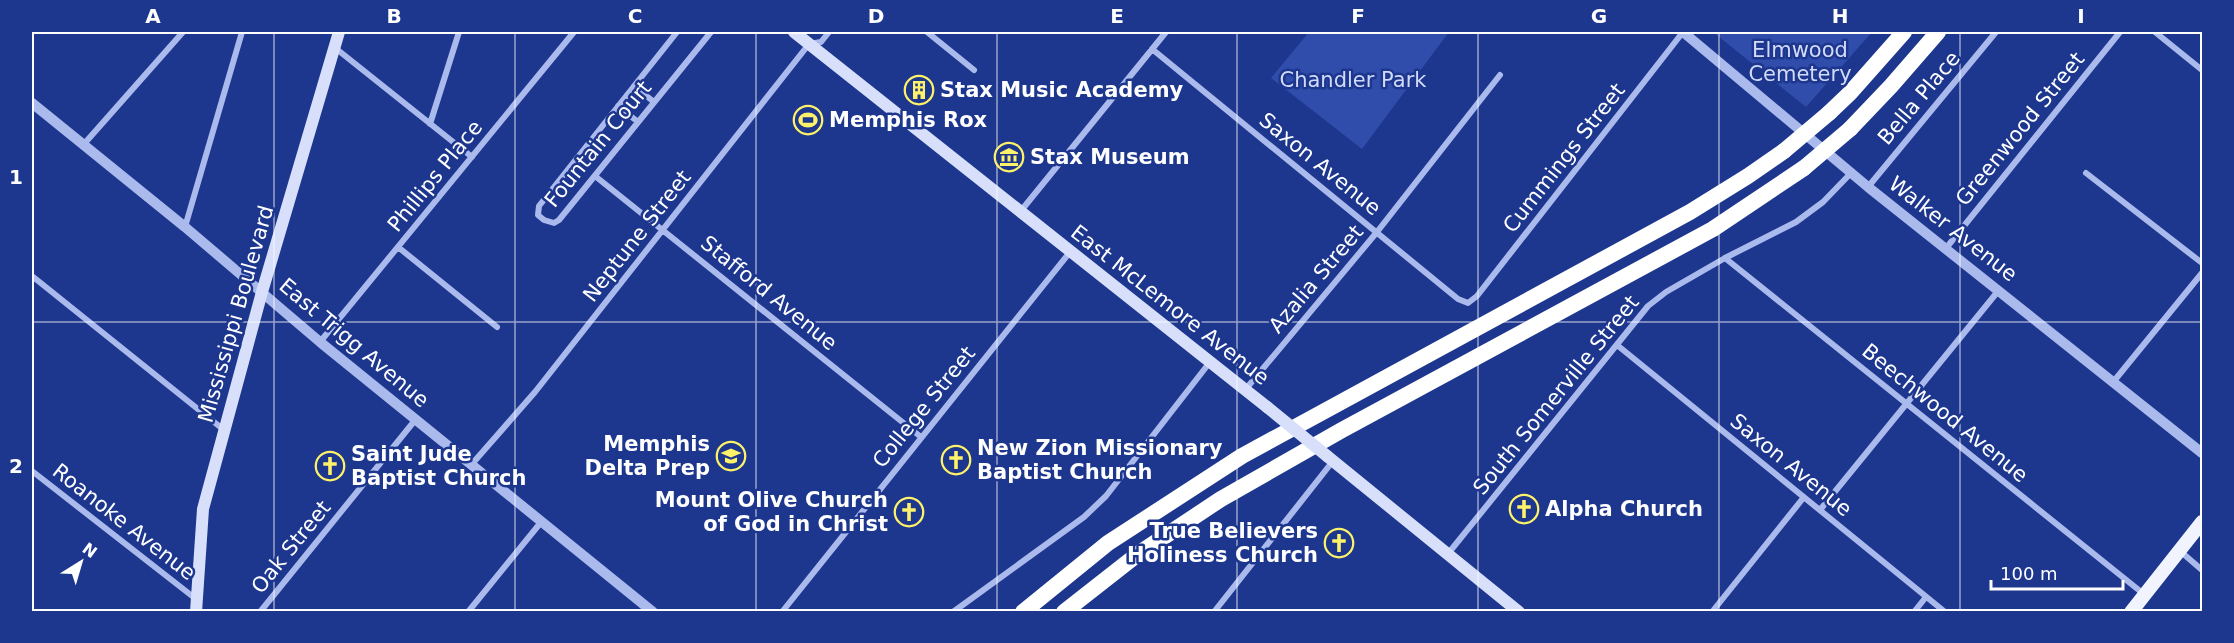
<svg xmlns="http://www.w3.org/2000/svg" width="2234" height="643" font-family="'DejaVu Sans',sans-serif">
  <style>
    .green { fill: #304dac }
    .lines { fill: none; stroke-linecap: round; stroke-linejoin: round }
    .minor { stroke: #abbaed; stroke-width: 6 }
    .tertiary { stroke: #abbaed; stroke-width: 10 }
    .secondary { stroke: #d7dffa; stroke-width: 12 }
    .primary { stroke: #f1f4ff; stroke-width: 14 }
    .motorway { stroke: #fff; stroke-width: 16 }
    .secondary-bridge { stroke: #d7dffa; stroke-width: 12 }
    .motorway-bridge { stroke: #fff; stroke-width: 16 }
    .grid { fill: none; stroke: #fff; stroke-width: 1.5; stroke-opacity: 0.55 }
    .labels { text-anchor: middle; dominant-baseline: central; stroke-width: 5; stroke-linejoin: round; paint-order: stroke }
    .park-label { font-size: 21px; fill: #d1daf9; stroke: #1d368e }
    .poi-label { font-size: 21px; font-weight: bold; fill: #fff; stroke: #1d368e; text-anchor: start }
    .street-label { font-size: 21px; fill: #fff; stroke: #1d368e }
    .neatline { fill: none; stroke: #fff; stroke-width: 2 }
    .grid-label { font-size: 20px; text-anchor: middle; font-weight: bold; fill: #fff }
  </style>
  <rect width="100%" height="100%" fill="#1d368e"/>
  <path class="green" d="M1309,32H1449L1362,149L1271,78Z
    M1713,32H1872L1806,107Z"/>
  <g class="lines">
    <path class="minor" d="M677,32L539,206L538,215L544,220L554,223L559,220L711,32
      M927,32L974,70
      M2155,32L2202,70
      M334,47L472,157
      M1152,49L1458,299L1468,303L1477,296L1683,32
      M634,86L654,102
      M618,106L638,122
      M430,124L459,32
      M84,144L183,32
      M2086,173L2202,263
      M595,176L921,437
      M1868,187L1996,32
      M1020,212L1166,32
      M185,227L242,32
      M398,247L497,327
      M1947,247L2120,32
      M1725,258L2145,595
      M32,276L224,430
      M320,342L574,32
      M1617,345L1945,612
      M2114,381L2202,273
      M1245,390L1377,232L1500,75
      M472,464L535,392L809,44L821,42L829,32
      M32,471L196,599
      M1820,510L1999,290
      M2180,551L2202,570
      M1447,555L1648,306L1666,292L1725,258L1796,222L1823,202L1852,172
      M260,612L416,419
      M468,612L542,521
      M782,612L1070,252
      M953,612L1084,517L1106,496L1210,362
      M1214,612L1333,461
      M1712,612L1804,497
      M1914,612L1926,597"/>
    <path class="tertiary" d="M1683,32L1868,187L2202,453
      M32,103L185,227L320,342L653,612"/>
    <path class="secondary" d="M794,32L1267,407
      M1327,456L1519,612
      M196,612L203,509L262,292L339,32"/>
    <path class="primary" d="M2131,612L2202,522"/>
    <path class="motorway" d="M1829,113L1850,93L1904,32
      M1850,129L1891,86L1938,32
      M1023,612L1108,543L1242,456L1690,212L1748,176L1784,151
      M1064,612L1138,554L1221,499L1342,430L1713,229L1804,168"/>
    <path class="secondary-bridge" d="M1267,407L1327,456"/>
    <path class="motorway-bridge" d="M1784,151L1829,113
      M1804,168L1850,129"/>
  </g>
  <path class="grid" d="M274,32V612M515,32V612M756,32V612M997,32V612M1237,32V612M1478,32V612M1719,32V612M1960,32V612M32,322H2202"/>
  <defs>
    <g id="building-ring" transform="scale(1.5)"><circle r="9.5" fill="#1d368e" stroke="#fdf269" stroke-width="1.5"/><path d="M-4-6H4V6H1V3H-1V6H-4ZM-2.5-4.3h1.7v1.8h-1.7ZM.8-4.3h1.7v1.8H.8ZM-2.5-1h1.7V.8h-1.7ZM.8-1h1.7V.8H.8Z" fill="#fdf269"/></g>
    <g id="stadium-ring" transform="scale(1.5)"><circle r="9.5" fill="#1d368e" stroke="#fdf269" stroke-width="1.5"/><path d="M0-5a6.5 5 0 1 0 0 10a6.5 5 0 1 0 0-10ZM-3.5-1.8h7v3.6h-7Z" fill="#fdf269"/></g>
    <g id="museum-ring" transform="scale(1.5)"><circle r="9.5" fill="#1d368e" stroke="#fdf269" stroke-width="1.5"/><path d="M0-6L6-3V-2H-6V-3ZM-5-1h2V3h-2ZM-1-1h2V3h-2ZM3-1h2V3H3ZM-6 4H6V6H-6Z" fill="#fdf269"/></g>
    <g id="school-ring" transform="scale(1.5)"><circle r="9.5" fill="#1d368e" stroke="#fdf269" stroke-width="1.5"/><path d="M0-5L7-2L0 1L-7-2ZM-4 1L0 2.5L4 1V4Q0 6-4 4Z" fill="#fdf269"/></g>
    <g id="church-ring" transform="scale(1.5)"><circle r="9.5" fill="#1d368e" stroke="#fdf269" stroke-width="1.5"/><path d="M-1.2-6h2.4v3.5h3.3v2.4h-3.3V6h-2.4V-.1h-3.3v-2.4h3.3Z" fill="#fdf269"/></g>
  </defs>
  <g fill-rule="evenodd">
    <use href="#building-ring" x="919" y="90"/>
    <use href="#stadium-ring" x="808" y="120"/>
    <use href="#museum-ring" x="1009" y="157"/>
    <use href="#school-ring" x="731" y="456"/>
    <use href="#church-ring" x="956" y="460"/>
    <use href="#church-ring" x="330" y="466"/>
    <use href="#church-ring" x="1524" y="509"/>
    <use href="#church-ring" x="909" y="512"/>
    <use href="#church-ring" x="1339" y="543"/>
  </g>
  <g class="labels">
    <g class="park-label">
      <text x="1800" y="50">Elmwood<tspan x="1800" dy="24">Cemetery</tspan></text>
      <text x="1353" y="80">Chandler Park</text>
    </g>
    <g class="poi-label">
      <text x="940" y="90">Stax Music Academy</text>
      <text x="829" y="120">Memphis Rox</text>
      <text x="1030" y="157">Stax Museum</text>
      <text x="710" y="444" text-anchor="end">Memphis<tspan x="710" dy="24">Delta Prep</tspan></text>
      <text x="977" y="448">New Zion Missionary<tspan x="977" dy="24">Baptist Church</tspan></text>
      <text x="351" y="454">Saint Jude<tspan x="351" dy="24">Baptist Church</tspan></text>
      <text x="888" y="500" text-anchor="end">Mount Olive Church<tspan x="888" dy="24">of God in Christ</tspan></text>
      <text x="1545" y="509">Alpha Church</text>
      <text x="1318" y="531" text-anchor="end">True Believers<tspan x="1318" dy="24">Holiness Church</tspan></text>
    </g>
    <g class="street-label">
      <text transform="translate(1919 98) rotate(-50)">Bella Place</text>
      <text transform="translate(2020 129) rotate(-51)">Greenwood Street</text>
      <text transform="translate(598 144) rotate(-51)">Fountain Court</text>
      <text transform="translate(1564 158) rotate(-52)">Cummings Street</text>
      <text transform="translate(1320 164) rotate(39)">Saxon Avenue</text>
      <text transform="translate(435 176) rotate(-51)">Phillips Place</text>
      <text transform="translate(1953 229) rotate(38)">Walker Avenue</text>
      <text transform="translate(637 236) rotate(-52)">Neptune Street</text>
      <text transform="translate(1316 279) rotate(-50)">Azalia Street</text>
      <text transform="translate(769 293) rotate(39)">Stafford Avenue</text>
      <text transform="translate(1170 305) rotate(38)">East McLemore Avenue</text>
      <text transform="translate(236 314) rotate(-74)">Mississippi Boulevard</text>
      <text transform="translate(354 343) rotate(40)">East Trigg Avenue</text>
      <text transform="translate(1556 395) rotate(-51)">South Somerville Street</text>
      <text transform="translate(924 407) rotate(-51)">College Street</text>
      <text transform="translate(1945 413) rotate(39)">Beechwood Avenue</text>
      <text transform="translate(1791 465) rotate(39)">Saxon Avenue</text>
      <text transform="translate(124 522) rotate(38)">Roanoke Avenue</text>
      <text transform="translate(291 547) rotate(-51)">Oak Street</text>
    </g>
  </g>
  <rect width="2234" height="643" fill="none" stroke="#1d368e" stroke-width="66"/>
  <g transform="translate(81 562) rotate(37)" stroke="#1d368e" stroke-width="4.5" paint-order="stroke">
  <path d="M0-4.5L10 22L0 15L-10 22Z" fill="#ffffff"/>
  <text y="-9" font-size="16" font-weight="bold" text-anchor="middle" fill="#ffffff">N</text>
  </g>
  <path d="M1991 580v9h132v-9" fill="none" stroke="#ffffff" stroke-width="3"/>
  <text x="2000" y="580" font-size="18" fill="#ffffff" stroke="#1d368e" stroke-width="4.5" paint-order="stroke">100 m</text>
  <rect x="33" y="33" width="2168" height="577" class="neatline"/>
  <g class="grid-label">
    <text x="153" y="23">A</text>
    <text x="394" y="23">B</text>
    <text x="635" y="23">C</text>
    <text x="876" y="23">D</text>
    <text x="1117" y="23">E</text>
    <text x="1358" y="23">F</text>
    <text x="1599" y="23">G</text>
    <text x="1840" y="23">H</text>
    <text x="2081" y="23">I</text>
    <text x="16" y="184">1</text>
    <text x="16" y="473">2</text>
  </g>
</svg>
